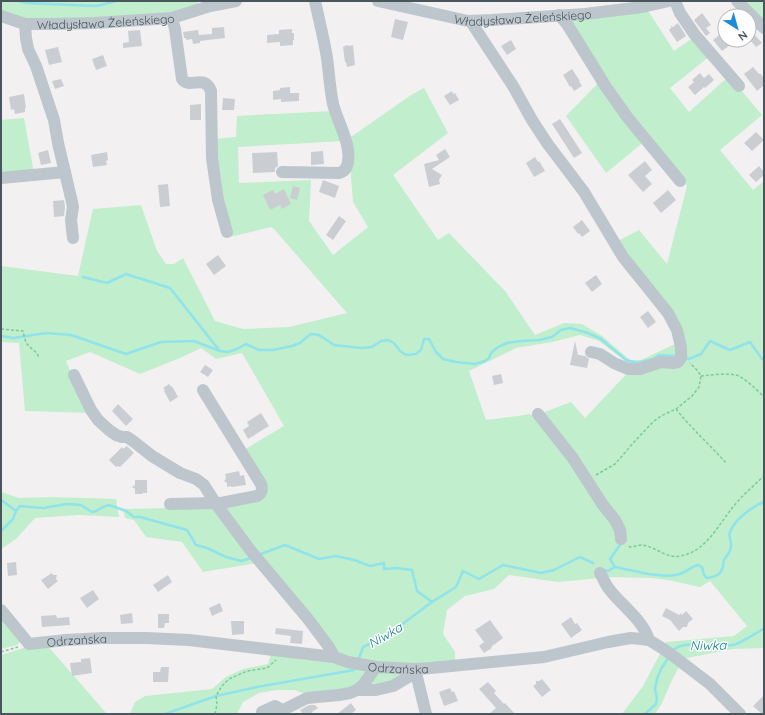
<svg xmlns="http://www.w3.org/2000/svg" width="765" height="715" font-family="Quicksand,sans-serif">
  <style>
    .green { fill: #c1eecc; fill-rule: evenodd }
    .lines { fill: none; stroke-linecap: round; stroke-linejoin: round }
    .stream { stroke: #8fe3ea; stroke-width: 2.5 }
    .building { fill: #caced3 }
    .path { stroke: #79cc98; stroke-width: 1.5; stroke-dasharray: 3 2; stroke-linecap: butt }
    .minor { stroke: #bcc6cc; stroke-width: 12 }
    .labels { text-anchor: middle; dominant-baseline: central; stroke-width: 3; stroke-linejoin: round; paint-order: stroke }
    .street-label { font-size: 12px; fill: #49565d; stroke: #fff }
    .water-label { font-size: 13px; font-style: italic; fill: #10808b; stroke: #fff }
  </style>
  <rect width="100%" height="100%" fill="#f3f0f1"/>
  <path class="green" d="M1,1H195L198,3L199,6L172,15L26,21L1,14Z
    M743,1H764V23Z
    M647,9L674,51L694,37L710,56L670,88L689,112L729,76L762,115L720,150L753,190L764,181V648L733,649L682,659L664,645L666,642L734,636L747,626L710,581L700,587L668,580L652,578L610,577L558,582L509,575L494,589L465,596L447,610L443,634L455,652V663L399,665L339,657L224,510L226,504L263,494L242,451L284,426L242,353L216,359L201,348L180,358L140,374L90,352L66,361L72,375L91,413L25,411L19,343L1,342V266L78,276L93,209L141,205L157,251L166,264H174L183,258L215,321L243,329L289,327L347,313L274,229L271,227L230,237L214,139L236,137L237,116L333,111L344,141L238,147L239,183L311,180L309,221L333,255L368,227L353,202L351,178V153L348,139L411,95L424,88L448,133L393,175L438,240L449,233L505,291L535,335L564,323L582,324L602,336L630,360H641L677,343L683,342L616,242L639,230L667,264L687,186L652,143L566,20ZM580,335L599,341L633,367L585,418L571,402L534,416L529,414L518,416L486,420L469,371L516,348L552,342Z
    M600,81L645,141L606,173L566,116Z
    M24,118L34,173L1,177V120Z
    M1,492L19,498L54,497L116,499L119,517L78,515L35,518L16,539L1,549Z
    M213,505L258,563L203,572L182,542L146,537L134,520L125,518L123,509L168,508Z
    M1,614L21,640L17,645L1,649Z
    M46,644L107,714H1V655L30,646Z
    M661,652L680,665L671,682L662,703L655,714H622L643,686Z
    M271,654L325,659L365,669L367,674L352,689L306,694L294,690H277L259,693L243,702L237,714H130L135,702L145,696L212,689L226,677L243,669L268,664Z
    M408,671L393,685L364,688L374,672Z"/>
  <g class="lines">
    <path class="stream" d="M19,1L26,3L97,6L116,1
      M83,277L107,283L126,274L170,288L219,350
      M1,336L13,338L46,333L71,335L126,354L161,342L194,341L220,351L228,352L237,349L246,344L259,350H273L292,346L300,343L307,337L311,334L319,335L334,345L361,348L372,347L381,341L388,340L394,343L400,351L406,355L416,354L421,350L424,339H429L436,352L443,359L456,362L475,364L485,361L489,358L491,353L498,347L507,343L521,341L539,340L552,337L561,330L570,328L588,333L601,339L626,360L637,363L653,359L659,355L672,356H676
      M684,357L689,359L701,354L710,341L730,350L750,342L762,359H764
      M1,500L16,511
      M1,531L13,519L16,511L20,506L43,508L67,504L81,505L92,512L96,511L103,507L109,505L126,511L134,517H140L187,530L196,545L207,548L226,557L241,561L251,558
      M261,554L285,545L319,559L336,556L354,560L370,566L384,563V569L396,568L412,570L417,591L432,602
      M615,567L610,559L620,545V543
      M604,570L608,571L615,567C632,570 658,578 675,575C686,574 689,567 698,565L702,567L704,575L707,578C713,577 720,576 722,569C724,567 723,563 724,560C726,556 730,554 731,547C732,541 728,537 730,532C734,520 753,506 764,502
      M673,651C680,639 720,647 733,645C740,644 757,632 764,629
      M358,661L363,647L385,637L432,602L456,587L463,571L479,579L503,565L541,573L554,570L580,557L593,563
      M165,714L216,696L257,687L354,670L355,667
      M645,714L656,704L657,698L655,689L657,679L661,669L669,657"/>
  </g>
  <path class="building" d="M702,13L711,25L706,28L710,33L706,36L694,20Z
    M395,19L408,22L403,40L391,37Z
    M678,23L686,36L677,42L669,30L671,28V26L673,27Z
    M224,27L225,38L200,41V43L193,44L192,39L186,40V38H184L183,32L198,30L199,35L212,34V28Z
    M292,29V33H294V40H293V45L280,46V42L267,43V35L279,34V30Z
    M140,30L142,46L123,48V43L129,42L128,31Z
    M725,30V40H737L722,51L713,40Z
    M754,34L762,43L756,47L749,39Z
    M511,40L516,49L507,55L501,46Z
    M347,45L349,46L353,45L355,65L347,67L346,62H345L343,47Z
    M58,47L62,62L49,65L45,50Z
    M103,55L107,66L96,70L92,59Z
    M753,67L759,74L760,73L764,78V85L757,91L744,74Z
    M572,69L580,81H579L582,86L574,91L571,86L570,87L563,75Z
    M700,73L704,78L709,74L714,80L705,88L704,87L695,95L688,87L694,82L692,80Z
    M61,79L64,86L55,89L52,81Z
    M290,87V93H299V101L281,102V99L273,100V91L280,90V88Z
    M452,91L453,94L455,93L459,100L450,105L444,96Z
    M24,94L26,108H25V112L15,114L14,109L11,110L9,97Z
    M223,98L235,99L234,110H222Z
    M201,104V120H190V105Z
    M560,119L582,153L574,158L552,124Z
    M756,132L764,140L752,151L744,143Z
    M445,149L450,157L432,169L442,175L439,180L440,184L429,187L424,164L439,160L436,155Z
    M48,150L51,163L41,165L38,153Z
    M323,151L324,164L311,165V152Z
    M107,152L108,160L106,161L107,165L93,167L91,155Z
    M277,152L278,166L275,168V172L253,173L252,153Z
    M535,157L538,162L539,161L545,171L534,177L526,163Z
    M645,161L652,170L645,176L652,184L643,192L628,175Z
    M759,166L764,172V175L756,182L749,175Z
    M323,180L339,186L335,198L319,192Z
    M168,184L170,206L160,207L158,185Z
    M293,186L300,188L297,200L290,198Z
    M284,189L291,204L282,209L280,205L270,210L263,195L273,190L275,194Z
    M668,190L676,200L661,213L653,203Z
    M64,200L65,207L64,216L54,217L53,201Z
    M339,216L346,221L333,240L326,235Z
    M582,220L590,231L582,237L579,233L578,234L573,227Z
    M218,255L226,266L214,275L206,264Z
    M596,275L602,284L592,292L585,283Z
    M648,311L656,322L648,328L640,317Z
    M575,341L578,355L585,356L589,359L587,368L570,365Z
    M205,365L213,370L208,377L200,372Z
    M501,374L503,383L494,385L492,376Z
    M169,384L171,387L172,386L178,397L170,402L164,391L165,390L163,388Z
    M118,404L133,419L126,426L112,411Z
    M261,413L269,426L248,439L243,430L249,426L247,422Z
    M127,446L134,453L120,467L118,466L116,467L109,460L122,447L123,449Z
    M239,471L240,476L244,475L246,485L231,487V486L227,487V483L224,481L226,478L225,474Z
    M135,480H147V493H143L142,494H135V489L132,487L135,485Z
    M16,562L17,575L8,576L7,563Z
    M52,573L53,575H57L56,579L58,581L48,589L41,580Z
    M168,575L172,582L158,592L153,585Z
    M93,590L99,599L87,608L80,598Z
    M220,603L223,611L212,616L209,608Z
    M666,608L679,615L681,613L682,615L686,611L693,619L688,623L687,627H683L679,631L670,620L662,616Z
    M132,613L133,623L121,624L120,615Z
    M158,614H169V623H165L164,628H158Z
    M56,615L57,618L69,617L70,625L42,627L41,616Z
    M571,617L575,624L577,623L582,630L571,638L561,624Z
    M490,620L503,638L491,647L492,648L484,653L479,646L484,642L475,630Z
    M231,621H244V634L232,635Z
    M276,628L303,631L302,644L290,643L291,636L275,634Z
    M90,658L92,673L72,676L70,663L81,662V659Z
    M161,667H169L168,682H153V672H160Z
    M542,679L551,690L542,697L533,686L536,684V681H539Z
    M488,682L496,691L494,693L504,704L505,703L515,714H489L496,708L479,689Z
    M450,688L452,692L454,691L458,701L444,706L439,692Z
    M764,695V714H762L753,706Z
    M351,703L356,710L351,714H337Z
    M309,705H315L318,708L312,712L313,714H303L300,710Z"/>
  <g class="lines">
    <path class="path" d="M1,329L23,331C24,335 25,341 27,344C32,350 37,351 39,358
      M701,376C712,375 725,373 736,375C744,377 758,391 764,397
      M676,409C691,428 710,445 726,463
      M596,475L615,464L635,441L653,422L661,416L676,409L692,396L699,387L701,376L698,371L690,363
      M629,546L630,547C634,547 638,545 642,545C655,546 666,559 680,556C706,552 718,525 733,507C742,496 753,486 764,476
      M1,652L18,647
      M215,714L217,704L216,696L222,686L229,679L247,671L267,668L276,660"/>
    <g class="minor">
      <path id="s1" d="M378,1L468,21L492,20L585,14L642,7L669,1"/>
      <path d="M675,1L680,13L695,35L739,86"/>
      <path d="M737,1L764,28"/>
      <path d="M559,15L567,24L606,87L628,118L680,181"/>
      <path id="s2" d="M1,16L25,24H52L95,23L172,18L210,6L236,1"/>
      <path d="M172,18L175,29L182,79C190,90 204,73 211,91L212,158L218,200L227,232"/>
      <path d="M473,21V25L477,31L513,86L532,120L547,143L584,192L623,257L668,313L677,330L681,347V358L678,362L673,363L661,362L640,369H628L614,363L600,354L591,352"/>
      <path d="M25,24L26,38L28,49L36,66L54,120L58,143L72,202L73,207L71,220L73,238"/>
      <path d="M282,172L339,173C349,171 349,159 348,150C346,134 337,120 333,104C330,89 329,73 327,58C324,39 319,20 315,1"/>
      <path d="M1,178L65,172"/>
      <path d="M74,375L91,410L98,420L109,430L116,435L122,437H127L133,441L152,456L180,473L196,479L204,485L216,504L251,551L308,619L329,647L334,657"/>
      <path d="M203,390L261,484C263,490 262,493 257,496L216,504"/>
      <path d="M538,414L572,457L603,505L615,520L620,530L621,539"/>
      <path d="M170,504L215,503"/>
      <path d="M600,573C603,578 605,584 609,589C622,606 643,620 649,640"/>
      <path id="s3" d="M1,610L29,644L66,640L102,638H146L189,640L334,657L348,662L376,667L415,669L431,668L544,657L608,642L631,638L641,639L649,640L665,650L676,658L710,684L740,714"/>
      <path d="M415,669L426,714"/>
      <path d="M357,690L363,685L376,667"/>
      <path d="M262,712L275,706L284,711L285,709L307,698L339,695L350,693L357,690H376L393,686L415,673"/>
    </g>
  </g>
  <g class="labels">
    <g class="street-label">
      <text stroke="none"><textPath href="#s1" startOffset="147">Władysława Żeleńskiego</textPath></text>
      <text stroke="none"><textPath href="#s2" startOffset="106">Władysława Żeleńskiego</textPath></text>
      <text stroke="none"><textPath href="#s3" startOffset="92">Odrzańska</textPath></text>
      <text stroke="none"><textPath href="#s3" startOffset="416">Odrzańska</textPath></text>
    </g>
    <g class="water-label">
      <text transform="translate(385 635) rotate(-30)">Niwka</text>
      <text transform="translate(708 645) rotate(-1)">Niwka</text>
    </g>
  </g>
  <rect width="765" height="715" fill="none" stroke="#49565d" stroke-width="4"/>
  <g transform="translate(737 28) rotate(143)"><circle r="19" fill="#ffffff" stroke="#b6bbbe"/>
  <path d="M0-3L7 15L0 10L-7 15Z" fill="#1e8bdf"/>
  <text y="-6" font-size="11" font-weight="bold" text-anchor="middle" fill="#49565d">N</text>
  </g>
</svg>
